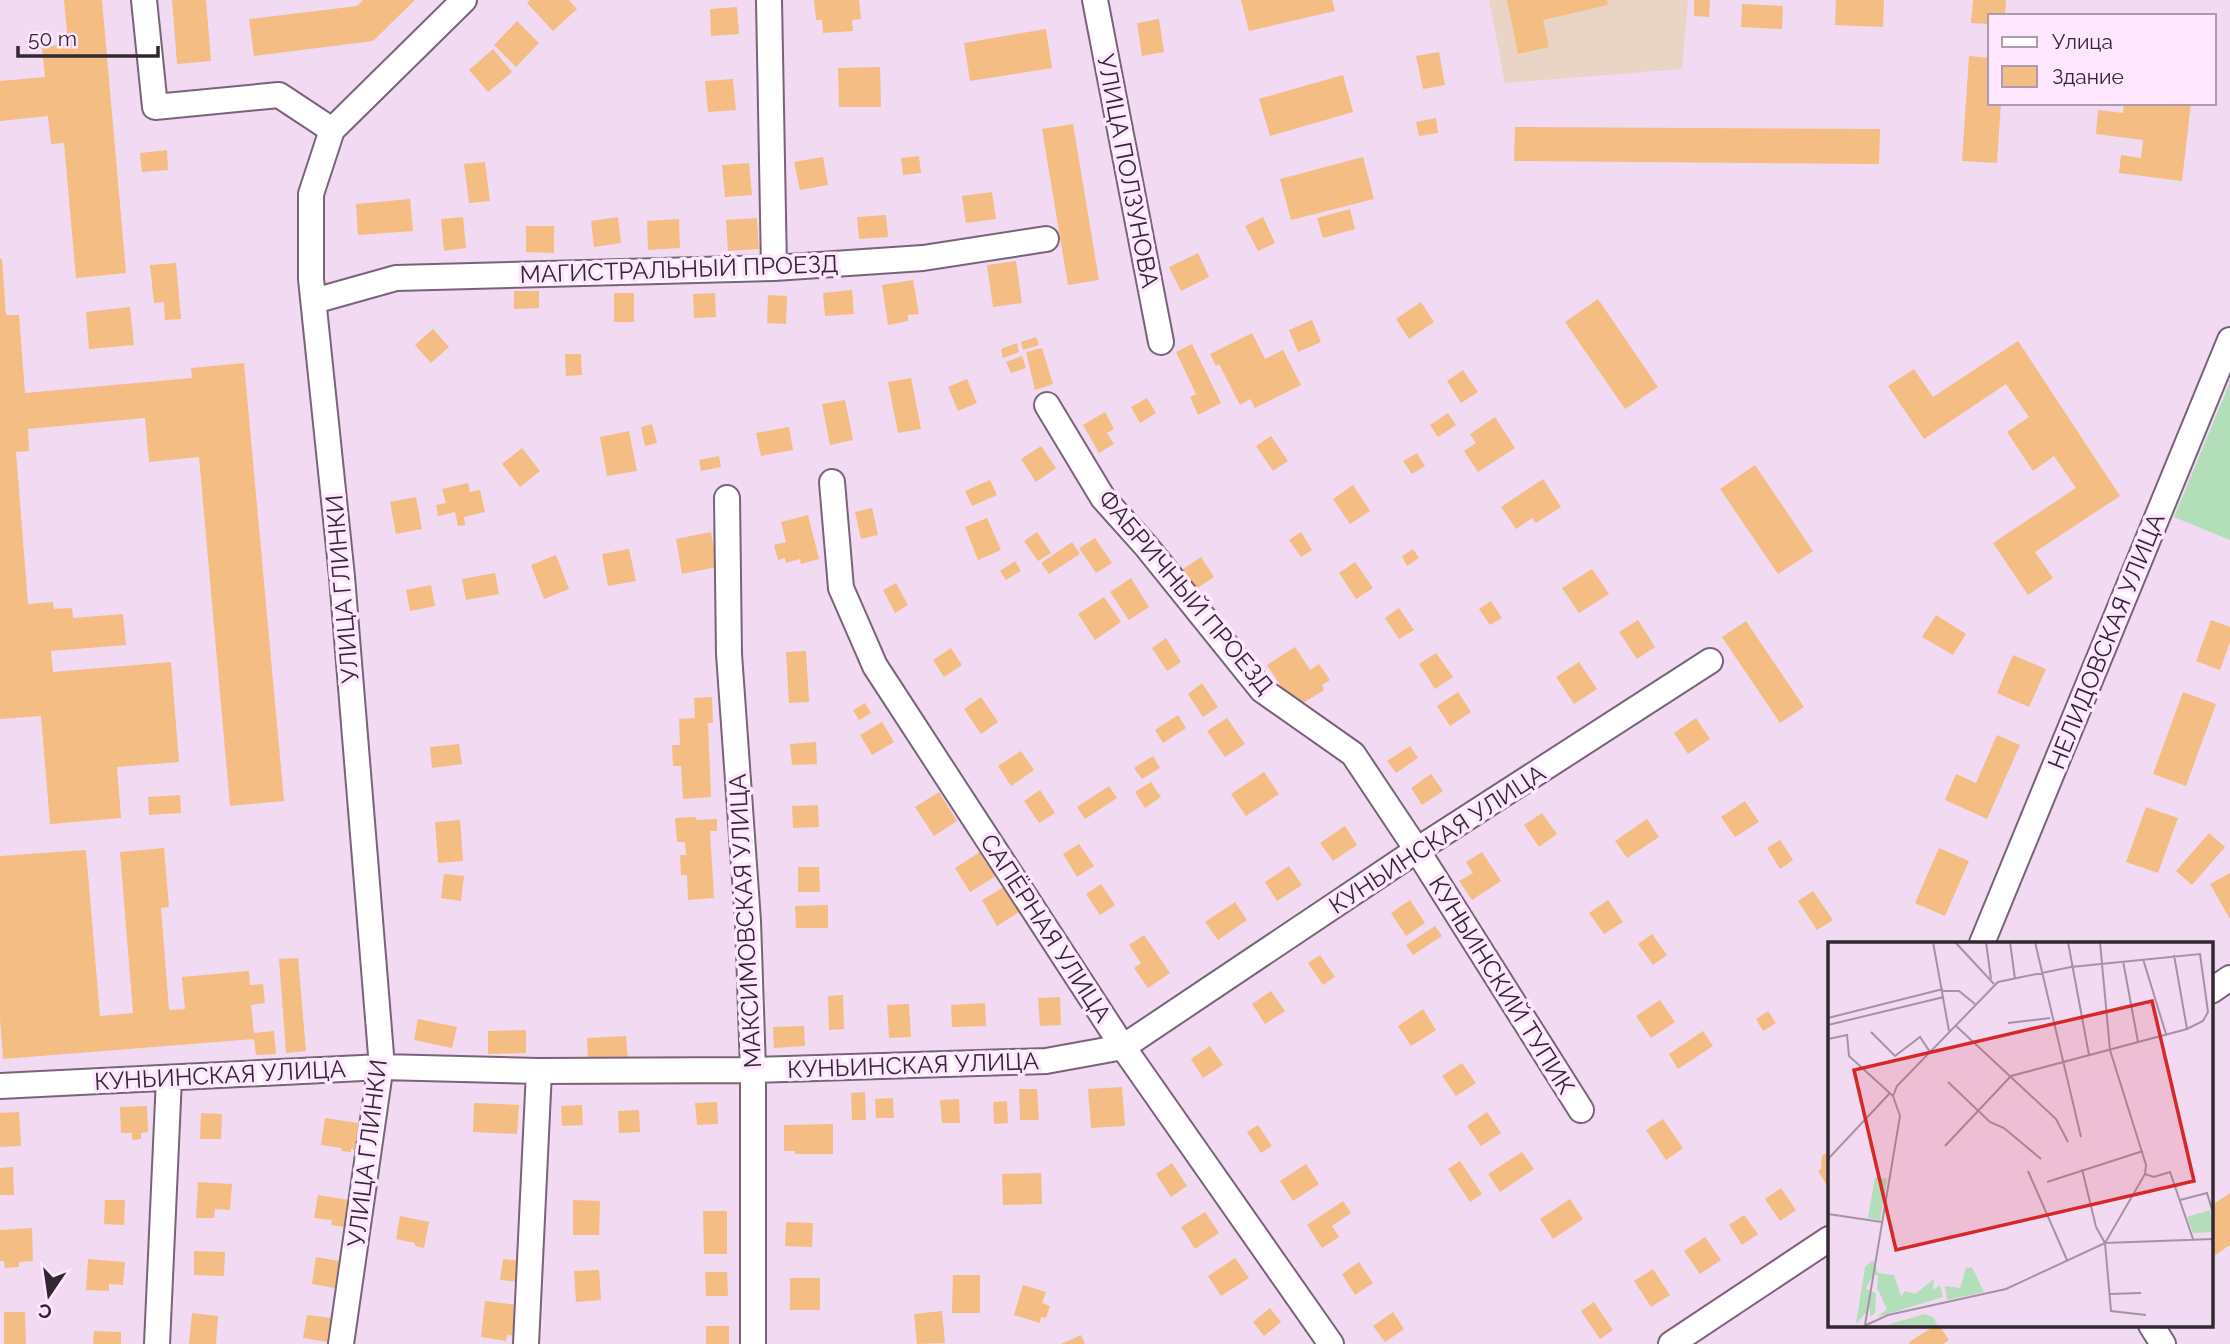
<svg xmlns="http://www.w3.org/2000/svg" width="2230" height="1344" font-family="Raleway,sans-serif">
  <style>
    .education { fill: #e9d4c6 }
    .green { fill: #b2dfba }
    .building { fill: #f3bd83 }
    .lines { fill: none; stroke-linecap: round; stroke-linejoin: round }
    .minor-casing { stroke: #786379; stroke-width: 28 }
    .minor { stroke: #fff; stroke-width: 24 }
    .labels { text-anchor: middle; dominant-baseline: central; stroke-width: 7; stroke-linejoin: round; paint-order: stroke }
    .street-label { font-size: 24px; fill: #312831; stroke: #ffe7ff }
    .inset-road { fill: none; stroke: #a593a5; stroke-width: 2 }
    .view { fill: #d62828; fill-opacity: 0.15; stroke: #d62828; stroke-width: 3.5 }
    .inset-edge { fill: none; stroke: #312831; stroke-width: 3.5 }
  </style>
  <rect width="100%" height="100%" fill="#f2daf2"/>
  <path class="education" d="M1489,0H1688L1682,69L1505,83Z"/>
  <path class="green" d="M2230,382V540L2174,517Z"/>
  <path class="building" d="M64,0H102L126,273L76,278L64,143L51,144L48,116L0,121V81L45,77L42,47L68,44Z
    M172,0H206L211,61L177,64Z
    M363,0H415L373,41L254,56L249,19L357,6Z
    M530,0H569L577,9L553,31L527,3Z
    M814,0H859L861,19L852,20L853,31L823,33L822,20H816Z
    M1241,0H1332L1335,11L1249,31Z
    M1507,0H1607L1608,5L1543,20L1549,47L1518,54Z
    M1694,0H1710L1709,17L1694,16Z
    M1836,0H1884L1883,27L1835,25Z
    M1973,0H2006L2005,16H1990V24L1971,23Z
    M1742,4L1783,6L1782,29L1741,27Z
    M737,7L739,34L711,36L710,9Z
    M1159,19L1164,52L1142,56L1137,23Z
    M517,21L539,43L516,67L494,45Z
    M1046,29L1052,68L970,81L964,43Z
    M493,49L512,72L488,92L469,70Z
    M1439,52L1445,85L1423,89L1416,56Z
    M1969,56L1990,58V103H2001L1997,163L1962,161Z
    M880,67L881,107H839L838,68Z
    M1343,75L1353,112L1270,136L1259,99Z
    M733,79L736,110L708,112L705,81Z
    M2124,103H2191L2182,181L2119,173L2121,155L2141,158L2143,140L2096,134L2098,110L2123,113Z
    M1436,118L1438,133L1419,136L1416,122Z
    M1073,124L1099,280L1068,285L1042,129Z
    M1515,127L1880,129L1879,164L1514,161Z
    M167,150L168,170L142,172L140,153Z
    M919,156L921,173L903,175L901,158Z
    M823,157L828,185L800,190L794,162Z
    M1363,157L1374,199L1291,220L1280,179Z
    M485,162L490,201L469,203L464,164Z
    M749,163L752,195L725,197L722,165Z
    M992,192L996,219L966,223L962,196Z
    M410,199L413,231L358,235L356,204Z
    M1350,209L1355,229L1323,238L1317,218Z
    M886,215L888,237L859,239L857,217Z
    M463,217L466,248L444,251L441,219Z
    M618,217L621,243L594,247L591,221Z
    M1263,217L1275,243L1258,251L1245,226Z
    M757,218L759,249L728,251L726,220Z
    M679,219L680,248L648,250L647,221Z
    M526,226H554V253L526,252Z
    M1198,253L1209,277L1181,291L1169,267Z
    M0,259H2L6,315H19L25,393L192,378L191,368L244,363L284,801L230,806L199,457L149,462L145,418L28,429L29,451L16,452L28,604L53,602L54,609L72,608L73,618L123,614L126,645L51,651L53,672L171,662L179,762L117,767L121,818L50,824L41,716L0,719Z
    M1016,261L1022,303L993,307L987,265Z
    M176,263L181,319L165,320L164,302L154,303L150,265Z
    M913,280L919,314L908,315V321L888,325L882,285Z
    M852,290L854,314L825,316L823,293Z
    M514,291H539V308L514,309Z
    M614,293H634V322H614Z
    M715,293L716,317L694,318L693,294Z
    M768,295L787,296L786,324L767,323Z
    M1598,299L1658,387L1625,409L1565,322Z
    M1421,302L1434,322L1409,339L1396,319Z
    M130,307L134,345L89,349L86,312Z
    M1312,320L1321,342L1298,352L1289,330Z
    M433,329L449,347L431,363L415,345Z
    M1252,333L1265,359L1283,350L1301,385L1255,408L1250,399L1240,405L1219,364L1216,366L1210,354Z
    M1036,337L1039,345L1023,350L1021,342Z
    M2018,341L2120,496L2035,552L2053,578L2028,595L1993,543L2076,488L2054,456L2033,471L2007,432L2029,417L2006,384L1924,439L1888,386L1914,369L1933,397Z
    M1017,343L1019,352L1003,358L1001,349Z
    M1192,344L1221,403L1198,415L1190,397L1196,394L1176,352Z
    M1042,348L1053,384L1035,390L1026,352Z
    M565,354H581L582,375L566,376Z
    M1022,356L1026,368L1011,373L1006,362Z
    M1463,370L1478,392L1461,403L1447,381Z
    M911,378L921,429L898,433L888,382Z
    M967,379L977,403L958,411L948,387Z
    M1147,398L1156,413L1140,423L1131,407Z
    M845,400L853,440L830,445L822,404Z
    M1105,412L1114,429L1107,433L1114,444L1099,453L1083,425Z
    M1448,413L1456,425L1438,437L1430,425Z
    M1495,417L1515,448L1478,472L1464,451L1476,443L1470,434Z
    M652,424L657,443L645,446L641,427Z
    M789,427L793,450L761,456L756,433Z
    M629,431L637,471L607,476L600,437Z
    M1271,436L1288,461L1273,471L1256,446Z
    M1041,446L1056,468L1036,482L1021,459Z
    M522,448L540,471L520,487L502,464Z
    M1417,453L1425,466L1412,474L1403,461Z
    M719,456L721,467L701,471L699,460Z
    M1755,465L1813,551L1778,574L1720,489Z
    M1543,479L1561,507L1536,523L1532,518L1516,529L1501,507Z
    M990,480L997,495L972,506L965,491Z
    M468,483L470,492L480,490L485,512L464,517L465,525L458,526L455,512L438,516L436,505L446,503L442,489Z
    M1353,485L1370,511L1350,524L1333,499Z
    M416,497L422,529L396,534L390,502Z
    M872,508L878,535L861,539L855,512Z
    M808,515L819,559L801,564L800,559L786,563L785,558L778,560L774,545L786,542L781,522Z
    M987,518L1001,550L978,560L965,527Z
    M711,532L717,567L682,574L676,539Z
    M1037,532L1051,553L1038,561L1024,541Z
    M1301,532L1312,550L1301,557L1289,540Z
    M1095,538L1112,563L1096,573L1079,548Z
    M1072,542L1080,554L1049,574L1041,563Z
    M629,549L636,581L608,586L602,554Z
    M1413,549L1419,558L1407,566L1402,556Z
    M556,555L569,589L544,599L531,565Z
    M1201,557L1214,577L1196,589L1183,569Z
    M1015,561L1021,571L1006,580L1000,571Z
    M1355,562L1373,588L1356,599L1339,573Z
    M1592,569L1609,594L1579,613L1562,588Z
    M495,573L499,594L466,600L462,579Z
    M1131,578L1149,607L1129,620L1110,592Z
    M896,583L908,605L895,613L883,590Z
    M431,585L435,606L410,611L406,590Z
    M1104,597L1121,622L1095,640L1078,614Z
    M1491,601L1502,618L1490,625L1479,609Z
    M1399,608L1414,630L1399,639L1385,618Z
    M1936,615L1966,634L1953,655L1922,637Z
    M1638,620L1655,647L1637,659L1619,632Z
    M2211,620L2230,627V642L2220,670L2196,661Z
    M1746,621L1804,707L1780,723L1722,637Z
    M1166,638L1181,662L1167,671L1152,648Z
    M1295,647L1310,670L1319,664L1330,680L1322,685L1324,690L1295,708L1267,665Z
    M951,648L962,665L944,677L933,660Z
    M806,651L809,702L789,703L786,652Z
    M1436,653L1453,677L1435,689L1419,664Z
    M2013,655L2046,669L2029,707L1997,693Z
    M1579,662L1597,689L1574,704L1556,677Z
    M1202,683L1218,707L1203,717L1188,694Z
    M1458,692L1471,712L1450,726L1437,706Z
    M2183,692L2216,704L2186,786L2153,774Z
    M712,697L713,723H708L711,797L683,799L681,766H673L672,745H680L679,719L695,718L694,698Z
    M981,697L998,722L981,734L964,709Z
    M865,703L871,713L859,720L853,710Z
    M1178,715L1186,728L1163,743L1155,730Z
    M1227,718L1245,744L1225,757L1207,731Z
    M1696,718L1710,739L1688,754L1674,733Z
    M882,722L894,742L872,755L860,735Z
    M1997,735L2020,745L1987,819L1945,800L1956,774L1976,783Z
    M816,742L817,764L792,765L790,744Z
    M459,744L462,764L432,768L430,747Z
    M1410,746L1418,758L1396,773L1387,761Z
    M1021,751L1034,770L1011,786L998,766Z
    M1153,756L1160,768L1142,779L1134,768Z
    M1264,772L1279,794L1246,816L1231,794Z
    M1431,774L1443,791L1422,805L1411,788Z
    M1151,782L1161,797L1145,808L1135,792Z
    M1109,786L1117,798L1085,819L1077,807Z
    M1040,790L1055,813L1039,823L1024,801Z
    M939,792L957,821L934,836L915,807Z
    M180,795L181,813L149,815L148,797Z
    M1745,801L1759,822L1735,837L1721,817Z
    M818,805L819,827L793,828L792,806Z
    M2146,807L2178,818L2158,873L2126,862Z
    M1542,813L1557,834L1539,847L1524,825Z
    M696,817V820L717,819V831H710L714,898L688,900L687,875H681L680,855H686L685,842H677L675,818Z
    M1647,819L1659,837L1627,858L1615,841Z
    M460,820L463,861L438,863L435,822Z
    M1345,826L1357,845L1333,861L1320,843Z
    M2209,833L2225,847L2192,885L2176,871Z
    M1780,840L1793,860L1780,869L1767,848Z
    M1079,844L1094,866L1077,877L1063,854Z
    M164,848L169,907L161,908L169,1010L185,1009L182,977L249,971L250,985L263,984L265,1003L251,1005L254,1033L274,1031L276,1054L256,1055L254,1039L3,1059L0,1018V856L86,850L100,1016L133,1013L120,852Z
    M1939,848L1969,861L1945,916L1915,903Z
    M980,852L988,866L994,862L1001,873L970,892L955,868Z
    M1482,852L1501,881L1472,900L1459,881L1473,873L1466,862Z
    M1289,866L1302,885L1277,901L1265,882Z
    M798,867H819L820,892H798Z
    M2230,873V919L2210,884Z
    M444,874L464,876L461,901L441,898Z
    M1101,884L1115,905L1100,915L1086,894Z
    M1004,887L1019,912L997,926L982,900Z
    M1813,891L1833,920L1817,930L1798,901Z
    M1410,900L1425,923L1406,936L1391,913Z
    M1608,900L1623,922L1604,934L1589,913Z
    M1235,902L1247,920L1218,940L1205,922Z
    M828,905V928H796L795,906Z
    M1435,926L1442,936L1413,955L1406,945Z
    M1652,934L1667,955L1653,965L1638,944Z
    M1144,935L1170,973L1148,988L1134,968L1141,963L1129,945Z
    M1320,955L1335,977L1323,985L1308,963Z
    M298,958L306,1051L286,1053L279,959Z
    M1271,991L1285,1011L1265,1024L1252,1004Z
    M843,995L844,1029L829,1030L828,996Z
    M1060,997L1061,1025L1040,1026L1038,998Z
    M1660,1000L1675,1022L1651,1038L1636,1016Z
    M985,1003L986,1026L952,1027L951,1005Z
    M909,1004L911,1037L889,1038L887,1005Z
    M1423,1009L1436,1030L1411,1046L1398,1026Z
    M1768,1011L1776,1023L1763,1031L1756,1019Z
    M418,1019L457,1027L452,1048L414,1040Z
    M804,1026L805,1046L774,1048L773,1027Z
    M526,1030V1053L488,1054V1031Z
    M1703,1031L1713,1046L1678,1069L1669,1054Z
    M626,1036L628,1060L588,1061L587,1038Z
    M1210,1046L1223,1065L1203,1078L1191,1059Z
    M1462,1063L1476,1083L1456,1096L1442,1076Z
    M1122,1087L1125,1126L1091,1128L1088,1089Z
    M1019,1089H1037L1039,1120H1020Z
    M865,1092L866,1120H852L851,1093Z
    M893,1098L894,1118H876L875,1099Z
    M959,1099L960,1123H942L940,1100Z
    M1007,1101L1008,1123L994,1124L993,1102Z
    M717,1102L718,1124L697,1125L695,1103Z
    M474,1103L519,1105L517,1134L473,1132Z
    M582,1105L583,1125L562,1126L561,1106Z
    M147,1106L148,1132L141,1133V1139L132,1140V1133H121L120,1107Z
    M639,1110L640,1132L619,1133L618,1111Z
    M19,1112L21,1146L0,1147V1113Z
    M1487,1112L1501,1133L1481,1146L1467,1126Z
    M201,1113L222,1114L221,1139H200Z
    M325,1118L358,1123L355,1150L351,1149V1152L341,1151L342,1148L321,1145Z
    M1663,1119L1683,1148L1666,1160L1646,1130Z
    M833,1124V1154H795V1151H784V1125Z
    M1258,1125L1272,1146L1261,1153L1247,1132Z
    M1829,1151V1189L1818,1171L1821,1169L1822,1156Z
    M1522,1152L1534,1169L1500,1192L1488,1174Z
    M1460,1161L1482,1194L1470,1202L1448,1169Z
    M1172,1163L1187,1186L1171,1197L1156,1174Z
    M1306,1164L1319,1184L1293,1201L1280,1181Z
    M13,1167L14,1195H0V1168Z
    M1041,1173L1042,1204L1003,1205L1002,1174Z
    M198,1182L232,1184L230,1210L215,1209L214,1218H196Z
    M1781,1188L1796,1210L1780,1221L1765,1199Z
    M2230,1193V1245L2211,1258V1206Z
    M318,1195L349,1200L345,1227L331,1225L332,1220L314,1218Z
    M1570,1199L1583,1219L1553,1239L1540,1219Z
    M105,1200H125L124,1225L104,1224Z
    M573,1200L600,1201L599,1235H573Z
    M1343,1201L1351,1213L1332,1226L1339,1237L1322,1248L1307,1225Z
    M703,1211H727V1254H704Z
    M1205,1212L1219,1233L1195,1249L1181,1227Z
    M1744,1215L1758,1234L1742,1245L1729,1225Z
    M400,1216L429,1222L424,1248L415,1246V1243L396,1239Z
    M786,1222L813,1223L812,1247L785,1246Z
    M32,1228L33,1261L19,1262V1267L5,1268L4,1261H0V1230Z
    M1705,1237L1721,1260L1700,1274L1684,1251Z
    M194,1251L225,1252L224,1276L194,1275Z
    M316,1257L339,1261L335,1288L312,1284Z
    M1235,1258L1249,1278L1221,1296L1208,1276Z
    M88,1259L125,1262L123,1285L109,1284V1291L86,1290Z
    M503,1259L523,1261L520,1282L500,1280Z
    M1359,1262L1373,1283L1355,1295L1342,1274Z
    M1653,1269L1670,1295L1651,1307L1634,1281Z
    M599,1270L601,1300L576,1302L574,1271Z
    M705,1272H727L728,1296H706Z
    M953,1275H980V1313H952Z
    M790,1278H820V1310H790Z
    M1023,1285L1046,1292L1042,1303L1050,1306L1046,1318L1041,1317L1040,1323L1014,1315Z
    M485,1301L519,1305L516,1336L507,1335L506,1341L481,1337Z
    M1594,1302L1613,1330L1600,1339L1581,1311Z
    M1270,1308L1281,1322L1264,1336L1253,1322Z
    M942,1311L945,1343L917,1344L914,1314Z
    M4,1312H25L26,1344H4Z
    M1393,1312L1404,1329L1385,1342L1373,1326Z
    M192,1313L218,1316L216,1344H189Z
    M307,1315L331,1318L327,1342L303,1338Z
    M1936,1325H1939L1949,1340L1943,1344H1910L1909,1342Z
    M706,1326H729V1344H706Z
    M94,1331L121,1332V1344H93Z
    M1081,1335L1085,1344H1061Z"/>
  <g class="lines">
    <g class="minor-casing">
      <path id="minor" d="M144,0L155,107L279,95L332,130
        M769,0L774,268
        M1095,0L1161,342
        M314,301L396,278L774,268L923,258L1046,239
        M1047,405L1103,498L1146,546L1262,690L1353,754L1417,850L1581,1110
        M832,482L841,588L875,666L1123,1047L1331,1344
        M727,498L729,654L748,921L753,1070V1344
        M1982,943L2230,340
        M2211,991L2230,978
        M0,1086L382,1067L539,1071L753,1070L1046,1061L1123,1047L1417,850L1710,661
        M2151,1325L2163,1344
        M157,1344L169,1078
        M341,1344L380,1071L382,1067L342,577L311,279V194L332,130L464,0
        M526,1344L539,1071
        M1671,1344L1829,1239"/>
    </g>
    <use href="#minor" class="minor"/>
  </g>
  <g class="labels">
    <g class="street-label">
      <text transform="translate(1128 171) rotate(79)">УЛИЦА ПОЛЗУНОВА</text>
      <text transform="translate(679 269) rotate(-2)">МАГИСТРАЛЬНЫЙ ПРОЕЗД</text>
      <text transform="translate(342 589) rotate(-95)">УЛИЦА ГЛИНКИ</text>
      <text transform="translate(1186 592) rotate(50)">ФАБРИЧНЫЙ ПРОЕЗД</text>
      <text transform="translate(2106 641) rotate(-68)">НЕЛИДОВСКАЯ УЛИЦА</text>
      <text transform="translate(1437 839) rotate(-33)">КУНЬИНСКАЯ УЛИЦА</text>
      <text transform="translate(745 921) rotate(-93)">МАКСИМОВСКАЯ УЛИЦА</text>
      <text transform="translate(1046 928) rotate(57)">САПЁРНАЯ УЛИЦА</text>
      <text transform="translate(1502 985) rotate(58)">КУНЬИНСКИЙ ТУПИК</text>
      <text transform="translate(913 1065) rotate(-2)">КУНЬИНСКАЯ УЛИЦА</text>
      <text transform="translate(220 1075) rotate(-3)">КУНЬИНСКАЯ УЛИЦА</text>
      <text transform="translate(367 1153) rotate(-83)">УЛИЦА ГЛИНКИ</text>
    </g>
  </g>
  <g transform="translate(1828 942)">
    <rect width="385" height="385" fill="#f2daf2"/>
    <path d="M47,235L59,237L52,278L40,276ZM382,268L385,290L365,291L359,275ZM45,318L50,331L66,333L73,354L77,349L87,352L106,337L105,348L112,343L115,355L49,375L59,367L49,346L50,334L45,332L38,347L48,351L47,371L42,375V366L28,382L37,325ZM144,325L156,350L119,358L117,344L132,346L138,326ZM97,372L106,376L110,385H52Z" fill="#b2dfba"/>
    <path class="inset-road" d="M105,0L121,89M127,0L166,42M158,0L163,37M182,0L187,37M207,0L253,195M240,0L261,113M272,0L282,108L318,223L317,232L277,301M346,13L359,87M315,17L338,92M295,19L310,100M115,49H131L147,62M0,76L115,47M180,81L222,76M0,83L116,55M127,83L228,177L240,200M43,90L67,114L92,95L102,110M0,97L19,93L21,114L65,154L72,174L37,383M120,140L162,180L176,186L213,217M65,154L69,144L170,40L243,25L372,12L380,70L375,79L359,87L183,134L117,204M0,217L62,151M254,227L268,285L277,301L283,369L318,373M200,229L239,318M317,232L326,235L342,230L365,297M219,240L315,209M352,258L379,251L385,271M0,272L54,280M281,352L313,351M34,385L60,373L178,347L277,301L385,297"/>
    <path class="view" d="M324,59L366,239L68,308L26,128Z"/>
    <rect width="385" height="385" class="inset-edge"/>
  </g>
  <rect x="1988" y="14" width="228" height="91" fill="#ffe7ff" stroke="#ad9bad" stroke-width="2"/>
  <rect x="2002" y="37" width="35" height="10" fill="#ffffff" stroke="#ad9bad" stroke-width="2"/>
  <text x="2052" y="49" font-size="21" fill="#312831">Улица</text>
  <rect x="2002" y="66" width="35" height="21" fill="#f3bd83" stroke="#ad9bad" stroke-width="2"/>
  <text x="2052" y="84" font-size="21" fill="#312831">Здание</text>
  <g transform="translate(49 1295) rotate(193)" stroke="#ffe7ff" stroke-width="5" paint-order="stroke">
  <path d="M0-5L12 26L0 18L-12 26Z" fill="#312831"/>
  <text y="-10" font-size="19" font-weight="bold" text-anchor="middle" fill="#312831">С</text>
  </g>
  <path d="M18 46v10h140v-10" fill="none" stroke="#312831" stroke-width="3.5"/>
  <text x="28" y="46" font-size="21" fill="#312831" stroke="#ffe7ff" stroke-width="5" paint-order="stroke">50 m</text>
</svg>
